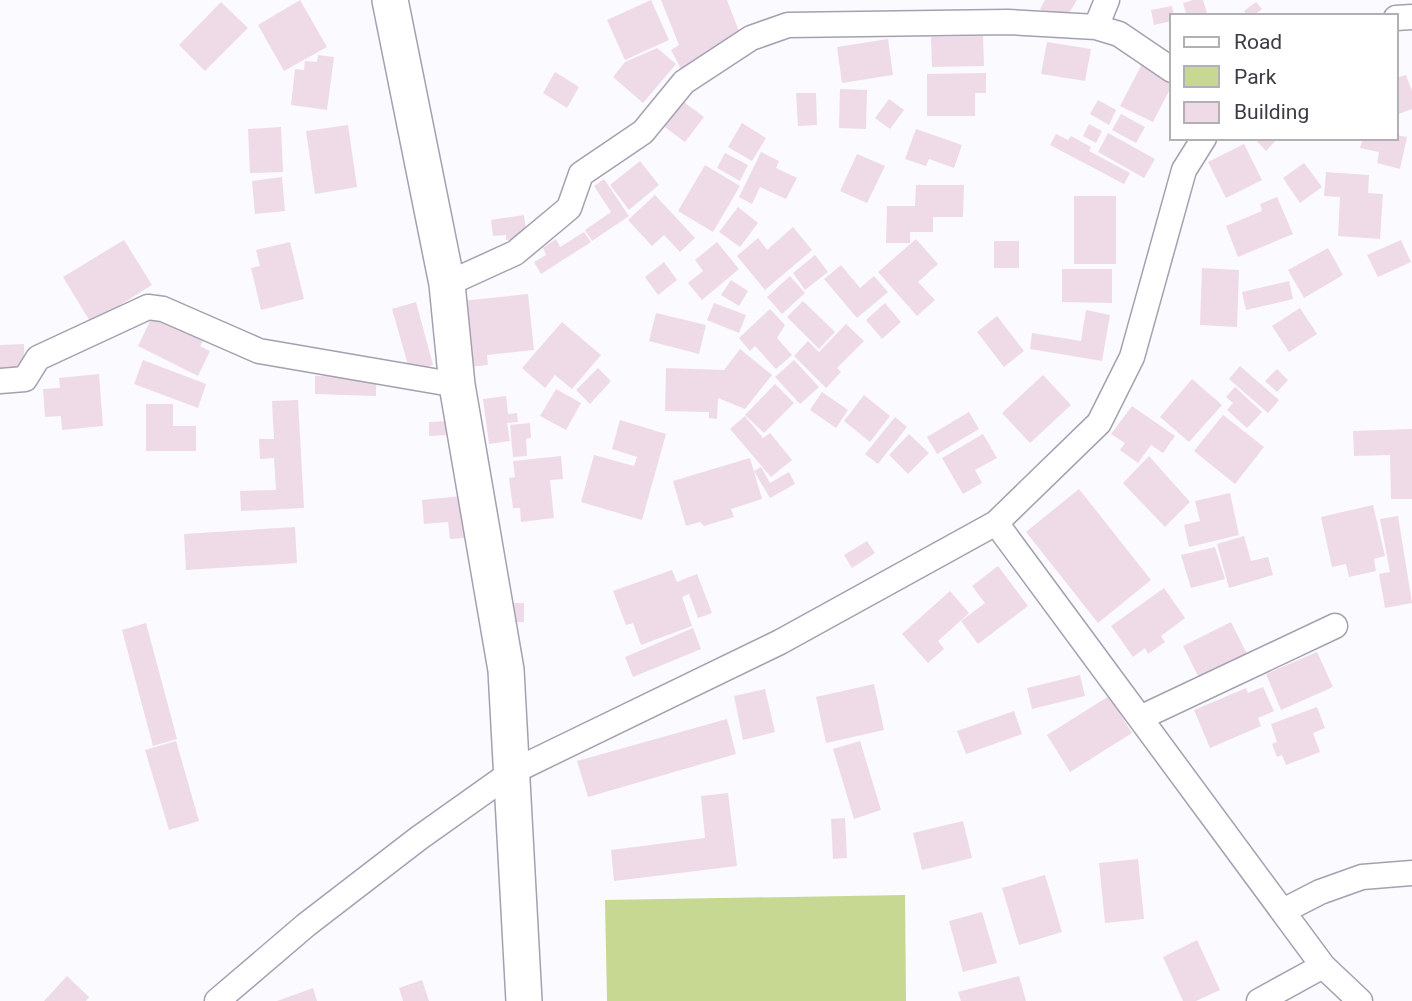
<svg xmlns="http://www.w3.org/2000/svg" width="1412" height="1001" font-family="Roboto,sans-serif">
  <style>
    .green { fill: #c6d891 }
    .building { fill: #efdbe7 }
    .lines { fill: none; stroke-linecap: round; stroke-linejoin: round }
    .street-casing { stroke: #a4a0b2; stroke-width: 27 }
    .secondary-casing { stroke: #a4a0b2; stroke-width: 38 }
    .street { stroke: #fff; stroke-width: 24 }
    .secondary { stroke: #fff; stroke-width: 35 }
  </style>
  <rect width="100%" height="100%" fill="#fbfafe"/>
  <path class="green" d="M905,895L906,1001H607L605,900Z"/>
  <path class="building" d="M300,0L327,47L284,71L258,25Z
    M651,0L669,40L625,60L607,20Z
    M661,0H727L740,34L681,69L671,50L679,45Z
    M1045,0H1077L1063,23L1040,9Z
    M1193,0H1203L1208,16H1187L1183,3Z
    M221,2L248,28L205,71L179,45Z
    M1256,2L1262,9L1253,16H1247L1244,11Z
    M1172,6L1174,16H1172V21L1154,25L1151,10Z
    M983,36L984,66L932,67L931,37Z
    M888,39L893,75L842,83L837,47Z
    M1047,42L1091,49L1085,81L1041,74Z
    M657,48L676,64L643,103L613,77L625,62Z
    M318,55L334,57L327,110L291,105L295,69L304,70L305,61L317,62Z
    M1142,64L1172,80V85L1153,122L1120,106Z
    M555,72L579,87L567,108L543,93Z
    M986,73V93H975V116H927V74Z
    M1406,75L1412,91V109L1396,115V78Z
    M840,89L867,90L866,129L839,128Z
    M796,93H816L817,125L798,126Z
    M889,99L904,110L890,129L875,118Z
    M681,100L704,117L685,142L662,125Z
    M1098,100L1116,110L1109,125L1090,114Z
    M1121,114L1145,127L1136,143L1112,130Z
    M742,123L766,138L752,161L728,147Z
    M1089,124L1102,131L1096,143L1083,136Z
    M348,125L357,187L315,194L306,131Z
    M281,127L283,172L250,173L248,129Z
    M916,129L962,145L954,168L929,159L926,166L905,159Z
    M1108,133L1155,159L1144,178L1098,152Z
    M1056,134L1068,140L1071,136L1091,147L1089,151L1130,173L1124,184L1050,145Z
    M1396,135L1407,137L1400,169L1377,163L1379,152L1360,148L1363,138H1396Z
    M1254,138H1278L1266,151Z
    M1244,144L1262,180L1226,198L1208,162Z
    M761,152L779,161L776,168L797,178L786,199L760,187L752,204L739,197Z
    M725,153L748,165L740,181L717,168Z
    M857,154L885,166L867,203L840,191Z
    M640,161L659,185L629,210L610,185Z
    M1304,163L1322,187L1300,203L1283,178Z
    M705,165L740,186L713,232L678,211Z
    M1326,172L1369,175L1368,193L1383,194L1380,239L1338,236L1340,197L1324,196Z
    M282,177L285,211L255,214L252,181Z
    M604,179L629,216L592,241L585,230L611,212L594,186Z
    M916,185H964L963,217H933V232H910V243H886L887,206H915Z
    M655,195L695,238L680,252L664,235L652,246L628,220Z
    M1074,196H1116V264H1074Z
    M1277,197L1293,234L1238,257L1226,226L1262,211L1260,204Z
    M738,207L758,223L740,247L719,232Z
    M524,215L527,238L506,240V235L493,236L491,220Z
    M793,227L812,250L765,290L737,256L758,238L767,250Z
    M584,232L591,242L541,274L534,262L546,255L543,248L556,239L560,247Z
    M916,239L938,264L918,282L935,300L917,316L878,272Z
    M124,240L152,285L91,323L63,277Z
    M1401,240L1411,262L1378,277L1367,255Z
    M994,241H1019V268H994Z
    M290,242L304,299L261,310L251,268L260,266L256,250Z
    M717,242L739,269L702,300L688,283L703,271L695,260Z
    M1328,248L1343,275L1304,298L1288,270Z
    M815,255L828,272L805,290L793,273Z
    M664,262L677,280L658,295L645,277Z
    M841,265L860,288L874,276L888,292L857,318L824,279Z
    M1202,268L1239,270L1237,327L1200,325Z
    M1062,269H1112V303L1062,302Z
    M790,276L805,293L782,314L767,297Z
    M731,280L748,291L739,306L721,295Z
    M1289,281L1293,299L1246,310L1242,292Z
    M528,294L534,350L487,355L488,365L468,367L461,301Z
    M803,301L835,332L819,349L787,317Z
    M416,302L433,365L410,372L392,309Z
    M714,303L746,315L739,333L707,320Z
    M885,303L901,322L882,339L866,320Z
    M1300,308L1317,334L1289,352L1272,326Z
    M770,309L785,325L777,338L792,355L776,369L755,346L750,351L739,338Z
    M1086,310L1110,315L1102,361L1030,349L1032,333L1081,341Z
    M656,313L706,325L699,354L649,341Z
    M153,315L203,341L200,346L210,351L198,376L138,346Z
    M997,316L1024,351L1004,367L977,332Z
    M562,322L601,355L572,389L555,375L545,388L522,368Z
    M846,324L864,341L837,368L841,372L826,388L794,356L808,341L819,352Z
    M24,344V372H0V345Z
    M740,349L772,375L745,409L718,398L717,419L709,418V412L665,411L666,368L724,370Z
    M143,360L206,384L198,408L134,384Z
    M794,360L819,387L800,404L775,377Z
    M1240,366L1279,400L1268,413L1229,379Z
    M598,368L611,381L590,404L576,390Z
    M1277,369L1288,380L1277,392L1265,381Z
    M99,374L103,426L62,430L61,416L45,417L43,389L60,388L59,378Z
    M1043,375L1071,405L1030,443L1002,413Z
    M315,376L376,377V396L315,394Z
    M1192,379L1222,405L1189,442L1160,417Z
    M775,384L794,403L764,433L745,415Z
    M1235,387L1262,412L1247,428L1227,410L1233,403L1226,397Z
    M556,389L581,403L566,430L540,416Z
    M822,392L848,410L836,428L810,410Z
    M864,395L890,416L870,442L844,421Z
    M506,396L508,414L517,413L518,422L507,423L510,441L489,444L483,399Z
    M298,400L304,508L241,511L240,491L276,490L274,458L260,459L259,439H274L272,401Z
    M146,404H173V426H196V451H146Z
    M1132,406L1175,436L1163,453L1151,445L1138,463L1120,450L1125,443L1111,434Z
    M969,412L979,429L937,454L927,437Z
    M1223,415L1264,447L1235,484L1194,451Z
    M745,416L763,438L770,433L792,460L771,477L730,429Z
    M895,417L907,427L878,464L865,454Z
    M620,420L666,434L642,520L581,502L594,455L634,466L637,457L612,449Z
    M447,421V435L429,436V422Z
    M530,423L531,438L526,439L527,456L513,457L510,425Z
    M1412,429V499H1391L1390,455L1354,456L1353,431Z
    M909,434L929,453L908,474L889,455Z
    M983,434L997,458L975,470L982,483L963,494L942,458Z
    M561,456L563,479L550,480L554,518L521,522L520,508H513L509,478L515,477L513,461Z
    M1149,456L1190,502L1165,527L1123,483Z
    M750,458L762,499L731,509L734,517L704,526L700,522L686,526L673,481Z
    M761,467L770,483L789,472L795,484L770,498L754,471Z
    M1079,489L1151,580L1098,623L1026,532Z
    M1230,493L1239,535L1189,547L1184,525L1200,521L1195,501Z
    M462,496L466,538L450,539L448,522L424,524L422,500Z
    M1373,505L1385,556L1374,559L1376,571L1349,577L1346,564L1332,567L1321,517Z
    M1398,516L1412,603L1385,608L1379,574L1390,572L1380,519Z
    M295,527L297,563L186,570L184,534Z
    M1244,536L1251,561L1268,557L1273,575L1229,588L1217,544Z
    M867,541L875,553L852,568L844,555Z
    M1215,547L1225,579L1191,588L1181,555Z
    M998,566L1028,606L978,644L961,621L985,603L972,586Z
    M672,570L677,582L697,574L712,613L698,618L689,594L682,597L692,626L641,645L633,623L626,625L613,591Z
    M1164,588L1185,618L1161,636L1165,642L1148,654L1145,648L1133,657L1111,626Z
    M950,591L969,613L938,641L944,649L928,663L902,634Z
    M512,603H524V622H512Z
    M1231,622L1247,654L1199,678L1183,646Z
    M146,623L177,739L153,746L122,630Z
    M693,628L701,649L633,677L625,657Z
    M1317,652L1333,687L1281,710L1266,674Z
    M1080,675L1085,696L1032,709L1027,688Z
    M874,684L884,730L826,743L816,697Z
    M1263,687L1274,711L1258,718L1261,726L1210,748L1194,710L1246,688L1248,693Z
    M765,689L775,732L743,740L734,696Z
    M1109,696L1132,733L1070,772L1047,735Z
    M1317,707L1325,728L1313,733L1320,752L1286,765L1282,755L1277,757L1272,744L1277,742L1271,724Z
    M1014,711L1022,734L966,754L957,731Z
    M727,719L736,754L588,797L577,761Z
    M176,741L199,821L169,830L145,750Z
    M860,741L881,810L854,819L833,749Z
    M728,793L737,866L614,881L611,850L705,838L701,796Z
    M845,818L847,858L833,859L831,819Z
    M963,821L972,858L922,870L913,833Z
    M1138,859L1144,919L1105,923L1099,863Z
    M1045,875L1062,932L1019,945L1002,888Z
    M982,912L997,963L963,972L949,921Z
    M1197,940L1220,990L1196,1001H1183L1163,957Z
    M67,976L89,997L86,1001H44Z
    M1019,976L1026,1001H961L958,992Z
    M422,980L429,1001H403L399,988Z
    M313,988L317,1001H277Z"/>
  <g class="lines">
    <g class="street-casing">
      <path id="street" d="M1396,18L1412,17
        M1096,27L1107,0
        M447,284L515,253L569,208L581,174L643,132L684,82L751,38L788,25L1008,22L1096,27L1119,34L1172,70
        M0,381L25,379L38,358L148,307L163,309L259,351L457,385
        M996,523L1323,966L1360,1001
        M1140,718L1335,626
        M1283,911L1320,892L1362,877L1412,873
        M217,1001L306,925L419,838L512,772L780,642L996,523L1099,423L1132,357L1184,170L1204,138
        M1259,1001L1323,966"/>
    </g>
    <g class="secondary-casing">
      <path id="secondary" d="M390,0L447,284L457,385L506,670L524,1001"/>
    </g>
    <use href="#street" class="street"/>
    <use href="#secondary" class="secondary"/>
  </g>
  <rect x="1170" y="14" width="228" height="126" fill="#ffffff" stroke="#b1b1b4" stroke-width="2"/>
  <rect x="1184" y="37" width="35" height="10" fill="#ffffff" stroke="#b1b1b4" stroke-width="2"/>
  <text x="1234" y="49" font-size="21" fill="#3d3b43">Road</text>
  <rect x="1184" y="66" width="35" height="21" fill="#c6d891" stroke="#b1b1b4" stroke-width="2"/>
  <text x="1234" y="84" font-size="21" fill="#3d3b43">Park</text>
  <rect x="1184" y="102" width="35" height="21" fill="#efdbe7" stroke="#b1b1b4" stroke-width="2"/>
  <text x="1234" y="119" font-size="21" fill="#3d3b43">Building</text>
</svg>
